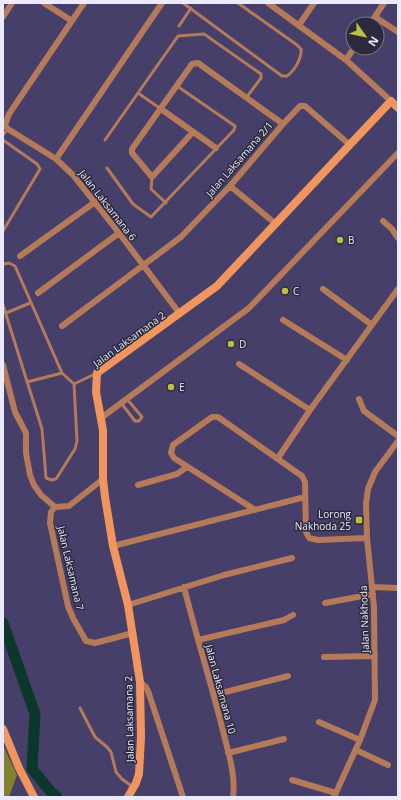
<svg xmlns="http://www.w3.org/2000/svg" width="401" height="800" font-family="'Open Sans',sans-serif">
  <style>
    .forest { fill: #81822d }
    .lines { fill: none; stroke-linecap: round; stroke-linejoin: round }
    .river { stroke: #0b382b; stroke-width: 11 }
    .lane { stroke: #b57a59; stroke-width: 3 }
    .street { stroke: #b57a59; stroke-width: 6 }
    .secondary { stroke: #f1955f; stroke-width: 8 }
    .poi-dot { fill: #bebf42; stroke: #2c2a3d; stroke-width: 1.5 }
    .labels { text-anchor: middle; dominant-baseline: central; stroke-width: 3; stroke-linejoin: round; paint-order: stroke }
    .street-label { font-size: 10px; fill: #ebeafe; stroke: #2c2a3d }
    .poi-label { font-size: 10px; fill: #ebeafe; stroke: #2c2a3d; text-anchor: start }
  </style>
  <rect width="100%" height="100%" fill="#463f69"/>
  <path class="forest" d="M3,745L17,775L9,797H3Z"/>
  <g class="lines">
    <path class="river" d="M3,623L35,714L32,769L52,793L57,797"/>
    <path class="lane" d="M183,3L282,76H287C294,71 302,59 301,49L297,45L238,3
      M179,26L191,8
      M138,93L161,109
      M3,135L8,129
      M3,140L37,164L40,169L3,231
      M105,140L178,36L204,34L261,74V78L246,98
      M107,168L133,204L151,217L234,130L235,126L177,86
      M152,177L151,189L166,203
      M3,264L9,263L15,266L62,373L74,384L77,441L75,449L56,479L52,480L46,478L42,429L3,305
      M6,313L30,303
      M27,382L62,373
      M74,384L95,374
      M121,403L135,421H139L142,417L127,399
      M80,708L95,737L107,747L111,752L116,772L122,779L133,787"/>
    <path class="street" d="M44,3L72,21
      M84,3L9,114L5,125L8,129L56,159L73,175L119,233L180,314
      M268,3L346,60L391,101
      M3,17L12,3
      M375,17L398,32
      M370,24L384,3
      M299,25L314,3
      M346,60L354,48
      M161,109L216,148
      M193,132L152,177L132,153V149L192,64L198,63L283,124
      M56,159L162,3
      M230,186L276,224
      M383,221L392,229L398,238
      M20,256L95,202
      M323,289L372,325
      M38,293L119,233
      M283,320L347,360
      M62,326L181,237L230,186L283,124L300,106H305L350,145
      M239,364L310,410
      M3,365L15,412L26,433V453L30,475L34,485L41,495L55,507
      M359,399L364,411L398,436
      M101,418L249,308L398,153
      M278,458L310,410L398,289
      M103,479L69,506L55,507L51,512L50,523L68,606L73,618L86,641L95,643L133,633
      M138,485L177,474L187,467
      M255,510L174,458L171,453L173,445L212,417H218L302,476L305,482L306,532L309,538L318,540L367,538
      M113,546L305,497
      M184,587C196,635 211,683 223,731C228,752 236,775 233,797
      M373,587L398,588
      M325,603L373,594
      M128,605L224,575L292,558
      M198,640L284,620L293,615
      M324,657L375,656
      M140,682L146,687L148,691L183,797
      M214,695L288,676
      M319,722L360,740
      M356,750L388,765
      M228,753L284,739
      M292,780L336,793
      M334,797L360,740L375,700L374,607L367,538L366,504L368,489L375,472L398,441"/>
    <path class="secondary" d="M3,729L19,768L34,797
      M128,797L136,783L139,774L141,737L140,682L128,605L113,546L105,497L103,479V430L96,392L97,373L217,286L391,101L398,108"/>
  </g>
  <g class="poi-dot">
    <circle cx="340" cy="240" r="4"/>
    <circle cx="285" cy="291" r="4"/>
    <circle cx="231" cy="344" r="4"/>
    <circle cx="171" cy="387" r="4"/>
    <rect x="355" y="516" width="8" height="8" rx="2"/>
  </g>
  <g class="labels">
    <g class="street-label">
      <text transform="translate(239 159) rotate(-49)">Jalan Laksamana 2/1</text>
      <text transform="translate(108 205) rotate(52)">Jalan Laksamana 6</text>
      <text transform="translate(129 339) rotate(-36)">Jalan Laksamana 2</text>
      <text transform="translate(71 568) rotate(77)">Jalan Laksamana 7</text>
      <text transform="translate(364 619) rotate(-92)">Jalan Nakhoda</text>
      <text transform="translate(221 689) rotate(75)">Jalan Laksamana 10</text>
      <text transform="translate(129 719) rotate(-91)">Jalan Laksamana 2</text>
    </g>
    <g class="poi-label">
      <text x="348" y="240">B</text>
      <text x="293" y="291">C</text>
      <text x="239" y="344">D</text>
      <text x="179" y="387">E</text>
      <text x="351" y="514" text-anchor="end">Lorong<tspan x="351" dy="12">Nakhoda 25</tspan></text>
    </g>
  </g>
  <rect width="401" height="800" fill="none" stroke="#ebeafe" stroke-width="8"/>
  <g transform="translate(365 36) rotate(123)"><circle r="19" fill="#2c2a3d" stroke="#78778a"/>
  <path d="M0-3L7 15L0 10L-7 15Z" fill="#bebf42"/>
  <text y="-6" font-size="11" font-weight="bold" text-anchor="middle" fill="#ebeafe">N</text>
  </g>
</svg>
